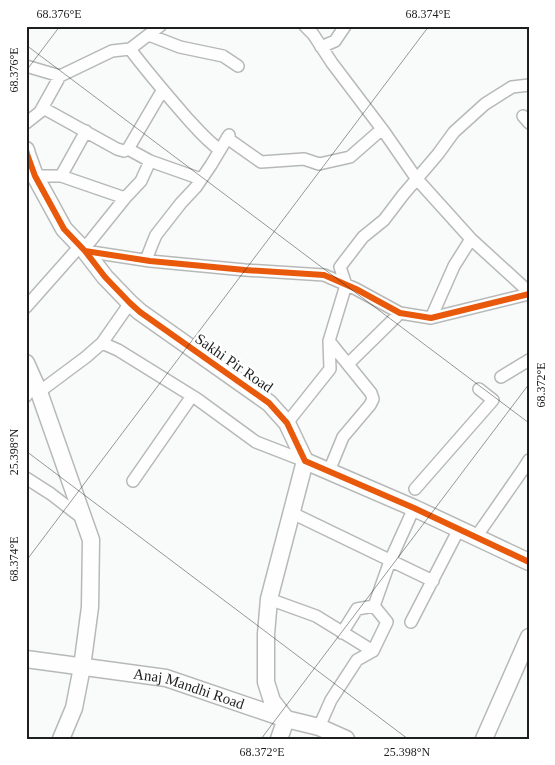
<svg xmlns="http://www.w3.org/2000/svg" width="555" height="765" font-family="Georgia,serif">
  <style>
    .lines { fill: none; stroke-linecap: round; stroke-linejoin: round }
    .street-casing { stroke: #b7b9b8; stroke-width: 14 }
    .secondary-casing { stroke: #b7b9b8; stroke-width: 19 }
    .street { stroke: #fefefe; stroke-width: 11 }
    .secondary { stroke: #fefefe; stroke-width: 16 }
    .cycleway-casing { stroke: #fff; stroke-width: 9 }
    .cycleway { stroke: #e8590c; stroke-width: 6 }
    .ticks { fill: none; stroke: #1d1e1e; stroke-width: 1; stroke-opacity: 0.45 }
    .labels { text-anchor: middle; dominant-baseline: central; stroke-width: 5; stroke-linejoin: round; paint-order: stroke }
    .street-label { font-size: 15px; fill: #1d1e1e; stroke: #fff }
    .neatline { fill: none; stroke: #1d1e1e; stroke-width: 2 }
    .ticks-label { font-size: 12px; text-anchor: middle; fill: #1d1e1e }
  </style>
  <rect width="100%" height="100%" fill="#f9fbfa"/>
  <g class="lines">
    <g class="street-casing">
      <path id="street" d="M305,26L313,34L332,63L385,133L416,178L471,239L529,292
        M149,35L180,47L223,56L238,66
        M321,47L335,41L345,26
        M130,49C148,73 167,95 187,118C197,129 207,141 220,150
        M26,66L60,76L112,51L130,49L160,26
        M43,108L117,149L124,151L128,149L162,91
        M523,116L529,123
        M26,123L40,112L60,76
        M227,138L261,162L304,159L319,164L350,157L382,129
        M128,149L150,161L201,179
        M35,176H61L125,198
        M61,176L86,131
        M84,249L125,198L141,181L150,161
        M85,251L150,261L245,270L324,275L356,289L400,313L431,318L529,294
        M146,260L153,242L156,235L181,203L196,187L211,165L229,135
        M26,307L80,246
        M431,318L454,266L471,239
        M329,341L371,393L373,399L370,405L343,437L329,471
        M102,343L118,350L197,399L256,442L305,461
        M348,364L400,313
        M501,377L529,360
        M39,392L86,357L102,343L130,303
        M26,396L35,383
        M287,423L330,369L329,341L346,285L340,267L363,237L384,220L403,195L438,154L454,132L485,104L512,87L529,85
        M26,478L51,494L82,518
        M133,481L192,396
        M415,489L493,400L479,389
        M292,513L433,581
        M476,537L524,468L529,460
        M269,599L316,616L373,651
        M411,622L459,529
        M342,633L357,609L374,606
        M319,727L331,700L357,660L373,651L387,622L374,606L390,561L414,508"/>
    </g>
    <g class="secondary-casing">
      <g id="secondary">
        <path d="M26,150L27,154L35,176L64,229L85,251L105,277L130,303L140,312L269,403L287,423L305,461L414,508L529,562"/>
        <path d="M26,363L39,392L91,540L90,607L82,667L74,708L61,739"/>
        <path id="s1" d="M26,659L166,678L286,719L319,727L346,739"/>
        <path d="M279,739L286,719L272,701L266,682V634L269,599L305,461"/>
        <path d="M484,739L529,637"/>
      </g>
    </g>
    <use href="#street" class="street"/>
    <use href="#secondary" class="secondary"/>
    <g class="cycleway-casing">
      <path id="cycleway" d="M26,150L27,154L35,176L64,229L85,251L105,277L130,303L140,312L269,403L287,423L305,461L414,508L529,562
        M85,251L150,261L245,270L324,275L356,289L400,313L431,318L529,294"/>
    </g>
    <use href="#cycleway" class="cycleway"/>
  </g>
  <path class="ticks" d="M26,45L529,423M26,71L60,26M26,451L408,739M26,561L429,26M261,739L529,384"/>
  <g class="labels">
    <g class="street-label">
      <text transform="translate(234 363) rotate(35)">Sakhi Pir Road</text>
      <text stroke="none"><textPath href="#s1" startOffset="166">Anaj Mandhi Road</textPath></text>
    </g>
  </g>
  <rect width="555" height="765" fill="none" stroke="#ffffff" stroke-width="55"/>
  <rect x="28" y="28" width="500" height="710" class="neatline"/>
  <g class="ticks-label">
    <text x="59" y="18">68.376°E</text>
    <text x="428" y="18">68.374°E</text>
    <text transform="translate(14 70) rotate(-90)" y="4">68.376°E</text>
    <text transform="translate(541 385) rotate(-90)" y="4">68.372°E</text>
    <text transform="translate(14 452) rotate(-90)" y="4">25.398°N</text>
    <text transform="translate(14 559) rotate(-90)" y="4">68.374°E</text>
    <text x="262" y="756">68.372°E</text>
    <text x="407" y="756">25.398°N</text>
  </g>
</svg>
